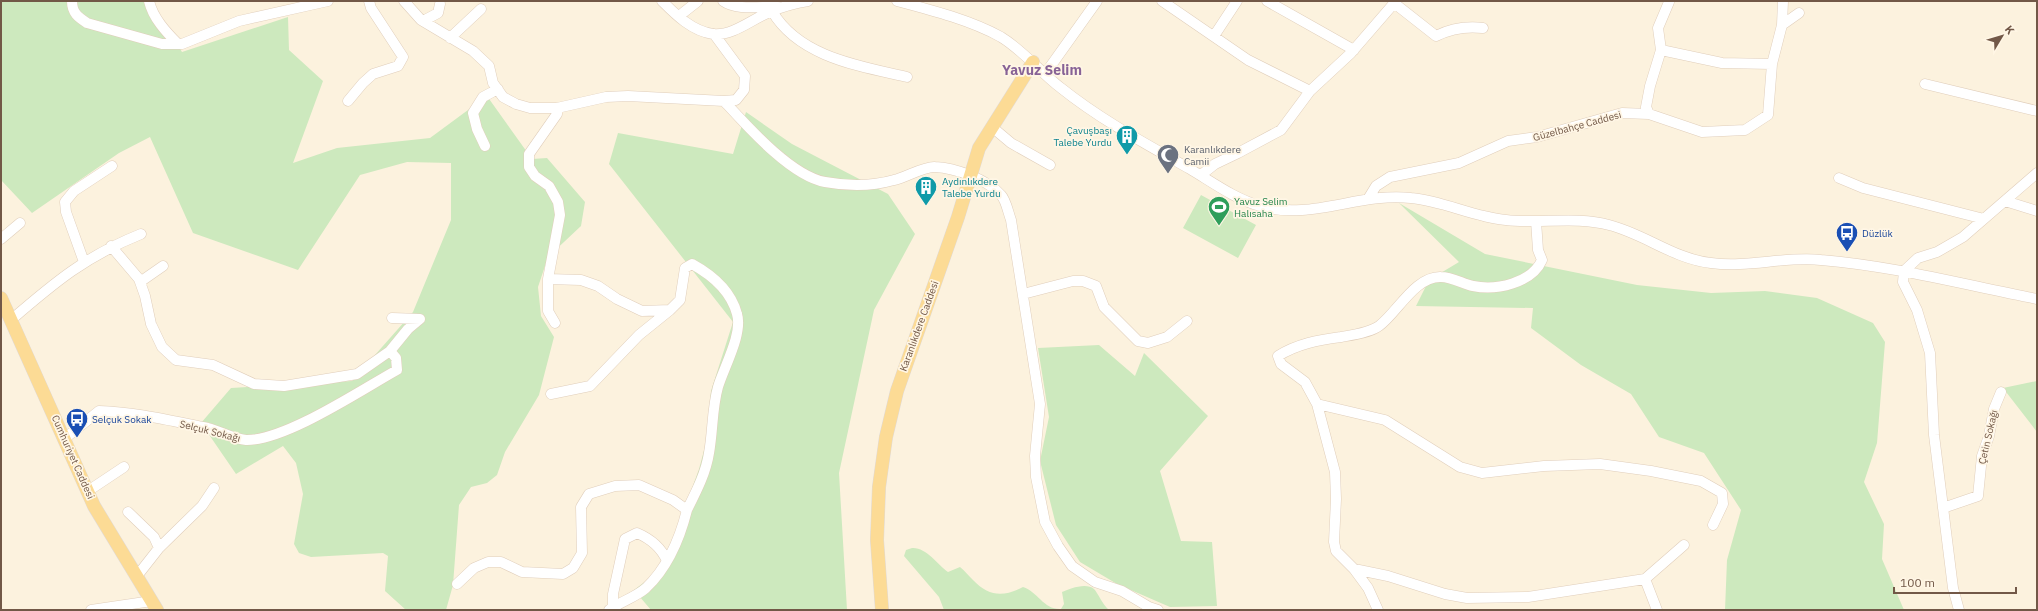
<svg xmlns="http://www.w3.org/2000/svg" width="2038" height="611" font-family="'IBM Plex Sans',sans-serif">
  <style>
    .green { fill: #cde9be }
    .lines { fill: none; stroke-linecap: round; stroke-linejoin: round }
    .minor-casing { stroke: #e0cebb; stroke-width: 11 }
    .major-casing { stroke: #e0dad7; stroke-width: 14 }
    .minor { stroke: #fff; stroke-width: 10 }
    .major { stroke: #fcdb95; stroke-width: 13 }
    .labels { text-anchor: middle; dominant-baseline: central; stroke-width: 3.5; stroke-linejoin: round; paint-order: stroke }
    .street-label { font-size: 10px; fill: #725847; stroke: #fff6e5 }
    .culture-label { font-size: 10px; fill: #0d838f; stroke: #fff6e5; text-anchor: end }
    .worship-label { font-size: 10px; fill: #5b616d; stroke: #fff6e5; text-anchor: start }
    .leisure-label { font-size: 10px; fill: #27864d; stroke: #fff6e5; text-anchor: start }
    .transit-label { font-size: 10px; fill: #164399; stroke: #fff6e5; text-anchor: start }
    .district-label { font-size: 14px; font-weight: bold; fill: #876296; stroke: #fff6e5 }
  </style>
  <rect width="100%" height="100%" fill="#fcf2de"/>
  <path class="green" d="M1,1H151L182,52L288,17L289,50L323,81L293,163L337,148L430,138L487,96L532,159L547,158L585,202L581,226L548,257L538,287L541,316L554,337L539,395L505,452L497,475L487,483L471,487L459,505L453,585L446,610H406L385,591L388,556L383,553L311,557L299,553L294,544L303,494L296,463L283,446L236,474L201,423L231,388L352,381L413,312L451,220V163L407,162L360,175L298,270L193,233L150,137L119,153L32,213L1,180Z
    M746,112L792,144L888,194L915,234L874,310L839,473L847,610H651L634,590L663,568L699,469L706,443L711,391L733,322L609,164L618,133L733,154Z
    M1201,195L1256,225L1238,258L1183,228Z
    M1399,203L1485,254L1637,285L1711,293L1765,291L1817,298L1873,323L1885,342L1877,443L1864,482L1884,524L1882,559L1904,610H1725L1727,560L1741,510L1704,453L1659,437L1631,394L1581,365L1531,328L1533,308L1416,306L1429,280L1459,262Z
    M1099,345L1135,376L1144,353L1208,416L1160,471L1181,541L1212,542L1217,606L1170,607L1117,584L1080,562L1056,525L1040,461L1049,417L1038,348Z
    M2037,381V432L2003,388Z
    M912,548C926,547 937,564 948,572L960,567C965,571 968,575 973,580C989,597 1004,597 1023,587C1038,592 1044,610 1061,609L1064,604L1062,592C1069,589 1086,582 1094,589C1098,593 1102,604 1109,610H944L939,597L904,556L906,550Z"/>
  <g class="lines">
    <g class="minor-casing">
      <path id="minor" d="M72,1C72,13 78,17 87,23L162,44H182L239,21L328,1
        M149,1C153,18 166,32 178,44
        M404,1L421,20L473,51L489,66L493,83L503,97L516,104L530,108H557L606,97L628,96L724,101L736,100L744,90L745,76L714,34
        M662,1C676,15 692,31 713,34C734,36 753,18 772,11C784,6 796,3 808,1
        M723,1C737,11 762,6 778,7
        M897,1C931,10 970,20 1001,37C1024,51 1040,72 1061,88C1101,120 1146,144 1190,169C1212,182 1235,199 1260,206C1310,221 1360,192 1411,198C1444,201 1473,217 1506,220C1540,224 1576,216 1609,225C1645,234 1674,259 1711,263C1748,268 1785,256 1821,260C1894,266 1965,285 2037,299
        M1162,1L1248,60L1310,91
        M1267,1L1354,50
        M1394,3L1436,36C1452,28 1466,26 1483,28
        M772,11C799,57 859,66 907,77
        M679,16L698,1
        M423,21L438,13L440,4
        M1782,25L1799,13
        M1214,36L1237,1
        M450,38L481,9
        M1661,50L1722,63L1772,64
        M1045,74L1097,1
        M1925,84L2037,111
        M348,101L363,83L373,74L398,66L403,57L371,8L369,1
        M724,101C747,126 791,176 825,182C847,186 873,186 894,180C905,178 924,166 935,167C955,168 987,179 1001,195C1006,200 1008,212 1011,220L1040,404L1035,456L1036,477L1045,522L1058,546L1072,566L1095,582L1122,591L1149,607L1158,610
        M1649,114L1646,107L1650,86L1661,50L1658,28L1669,2
        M992,127L1011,143L1050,165
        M485,146L477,129L473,113L483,97L498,89
        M1201,175L1215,164L1238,153L1281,130L1310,91L1351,53L1396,1
        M1839,178L1863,188L1984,219
        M1368,199L1376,186L1390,177L1459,163L1508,141L1537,137L1622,113L1649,114L1702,132L1745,130L1768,115L1772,64L1782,25L1783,1
        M2005,201L2037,211
        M1,239L20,223
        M84,262L66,212L65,202L74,191L112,166
        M140,282L163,266
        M1023,294L1073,281H1083L1096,286L1104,307L1138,341L1148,343L1167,337L1187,321
        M11,320C55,282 86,256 141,234
        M555,323L548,311V279L560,215L558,202L549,186L535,176L529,167V154L557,114V108
        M390,351L408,329L420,319L392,318
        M551,394L590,386L639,335L670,310
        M1317,404L1385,420L1460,467L1482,473L1544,466L1600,464L1651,471L1701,481L1722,493L1723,504L1713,525
        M64,439L99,411C135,412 172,421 208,428C220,431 233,439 246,440C285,441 361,390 397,370L396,358L390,351L357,374L284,386L254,384L213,365L176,360L162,347L151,324L145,296L139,279L111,246
        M88,491L124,467
        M1943,508L1978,496L1982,456L1989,436L1994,409L2001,392
        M128,512L154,537L159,548
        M1354,569L1388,576L1445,594L1467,598L1528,597L1645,579L1657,610
        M137,576L159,548L202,506L214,488
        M1645,579L1684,545
        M457,584L474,568L488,562H501L522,572L563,574L573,568L582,553L581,507L589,494L615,486L639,485L673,500L687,510C696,492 706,473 709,453C713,431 712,408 718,387C724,367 743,334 737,314C731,291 712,275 692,264L685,268L680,300L670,310L642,311L617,299L598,286L581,280L548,279
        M613,607V594L625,539L637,533C651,539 661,547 667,561
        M91,610L152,601
        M609,610C620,602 636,597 646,588C667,568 680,538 687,510
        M1378,610L1368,588L1354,569L1336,551L1334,542L1336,499L1335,472L1317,404L1305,382L1281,364L1278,356C1297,344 1318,340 1341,337C1352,335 1369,333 1379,326C1397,313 1415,276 1441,277C1452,277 1463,284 1473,286C1496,291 1532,283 1542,260L1538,250L1536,221
        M1959,610L1953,588L1934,435L1930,353L1917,310L1903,282L1904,271L1918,258L1937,252L1963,237L2037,173"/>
    </g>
    <g class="major-casing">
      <path id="major" d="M1,298L94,506L157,610
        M882,610L877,540L879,487L886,437L897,391L958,217L979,148L1033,62"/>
    </g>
    <use href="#minor" class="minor"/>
    <use href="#major" class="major"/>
  </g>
  <defs>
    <g id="building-pin" transform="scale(1.15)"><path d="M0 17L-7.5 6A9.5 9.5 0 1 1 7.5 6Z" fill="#0f9aa8" stroke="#fff6e5"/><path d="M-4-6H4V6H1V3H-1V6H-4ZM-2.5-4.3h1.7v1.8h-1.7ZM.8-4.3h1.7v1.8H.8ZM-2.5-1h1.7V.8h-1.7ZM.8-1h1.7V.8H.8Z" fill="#fff"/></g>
    <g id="mosque-pin" transform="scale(1.15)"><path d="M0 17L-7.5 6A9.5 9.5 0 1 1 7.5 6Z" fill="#6b7280" stroke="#fff6e5"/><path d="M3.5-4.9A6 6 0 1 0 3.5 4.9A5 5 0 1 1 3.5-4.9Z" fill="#fff"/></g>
    <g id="stadium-pin" transform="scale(1.15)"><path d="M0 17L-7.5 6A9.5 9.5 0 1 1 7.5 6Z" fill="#2e9e5b" stroke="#fff6e5"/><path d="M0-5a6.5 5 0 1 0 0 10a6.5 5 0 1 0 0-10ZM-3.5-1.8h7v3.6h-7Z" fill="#fff"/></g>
    <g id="bus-pin" transform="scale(1.15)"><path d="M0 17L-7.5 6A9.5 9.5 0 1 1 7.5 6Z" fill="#1a4fb4" stroke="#fff6e5"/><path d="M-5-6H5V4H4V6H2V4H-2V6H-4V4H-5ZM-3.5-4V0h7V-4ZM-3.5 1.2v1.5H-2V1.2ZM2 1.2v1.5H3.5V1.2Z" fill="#fff"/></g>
  </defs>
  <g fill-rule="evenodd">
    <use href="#building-pin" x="1127" y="136"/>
    <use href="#mosque-pin" x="1168" y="155"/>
    <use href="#building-pin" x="926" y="187"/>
    <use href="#stadium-pin" x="1219" y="207"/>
    <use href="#bus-pin" x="1847" y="233"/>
    <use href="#bus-pin" x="77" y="419"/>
  </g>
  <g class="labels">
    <g class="street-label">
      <text transform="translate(1577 126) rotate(-15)">Güzelbahçe Caddesi</text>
      <text transform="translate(919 326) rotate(-70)">Karanlıkdere Caddesi</text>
      <text transform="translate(210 431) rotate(14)">Selçuk Sokağı</text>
      <text transform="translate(1988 437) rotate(-77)">Çetin Sokağı</text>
      <text transform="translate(73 457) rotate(66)">Cumhuriyet Caddesi</text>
    </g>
    <g class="culture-label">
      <text x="1112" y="130">Çavuşbaşı<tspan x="1112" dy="12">Talebe Yurdu</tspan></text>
      <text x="942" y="181" text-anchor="start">Aydınlıkdere<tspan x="942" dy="12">Talebe Yurdu</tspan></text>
    </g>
    <g class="worship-label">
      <text x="1184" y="149">Karanlıkdere<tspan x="1184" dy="12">Camii</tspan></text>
    </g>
    <g class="leisure-label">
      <text x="1234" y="201">Yavuz Selim<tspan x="1234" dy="12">Halısaha</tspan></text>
    </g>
    <g class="transit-label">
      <text x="1862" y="233">Düzlük</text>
      <text x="92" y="419">Selçuk Sokak</text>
    </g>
    <g class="district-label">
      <text x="1042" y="70">Yavuz Selim</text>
    </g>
  </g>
  <rect width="2038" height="611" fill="none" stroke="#725847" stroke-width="4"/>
  <g transform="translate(2002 36) rotate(52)" stroke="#fff6e5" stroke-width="3" paint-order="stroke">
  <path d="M0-3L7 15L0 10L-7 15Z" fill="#725847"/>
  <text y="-6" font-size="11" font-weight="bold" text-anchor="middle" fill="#725847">K</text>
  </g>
  <path d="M1894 587v6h122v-6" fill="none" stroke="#725847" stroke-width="2"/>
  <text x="1900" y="587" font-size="12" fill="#725847" stroke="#fff6e5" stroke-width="3" paint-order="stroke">100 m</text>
</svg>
